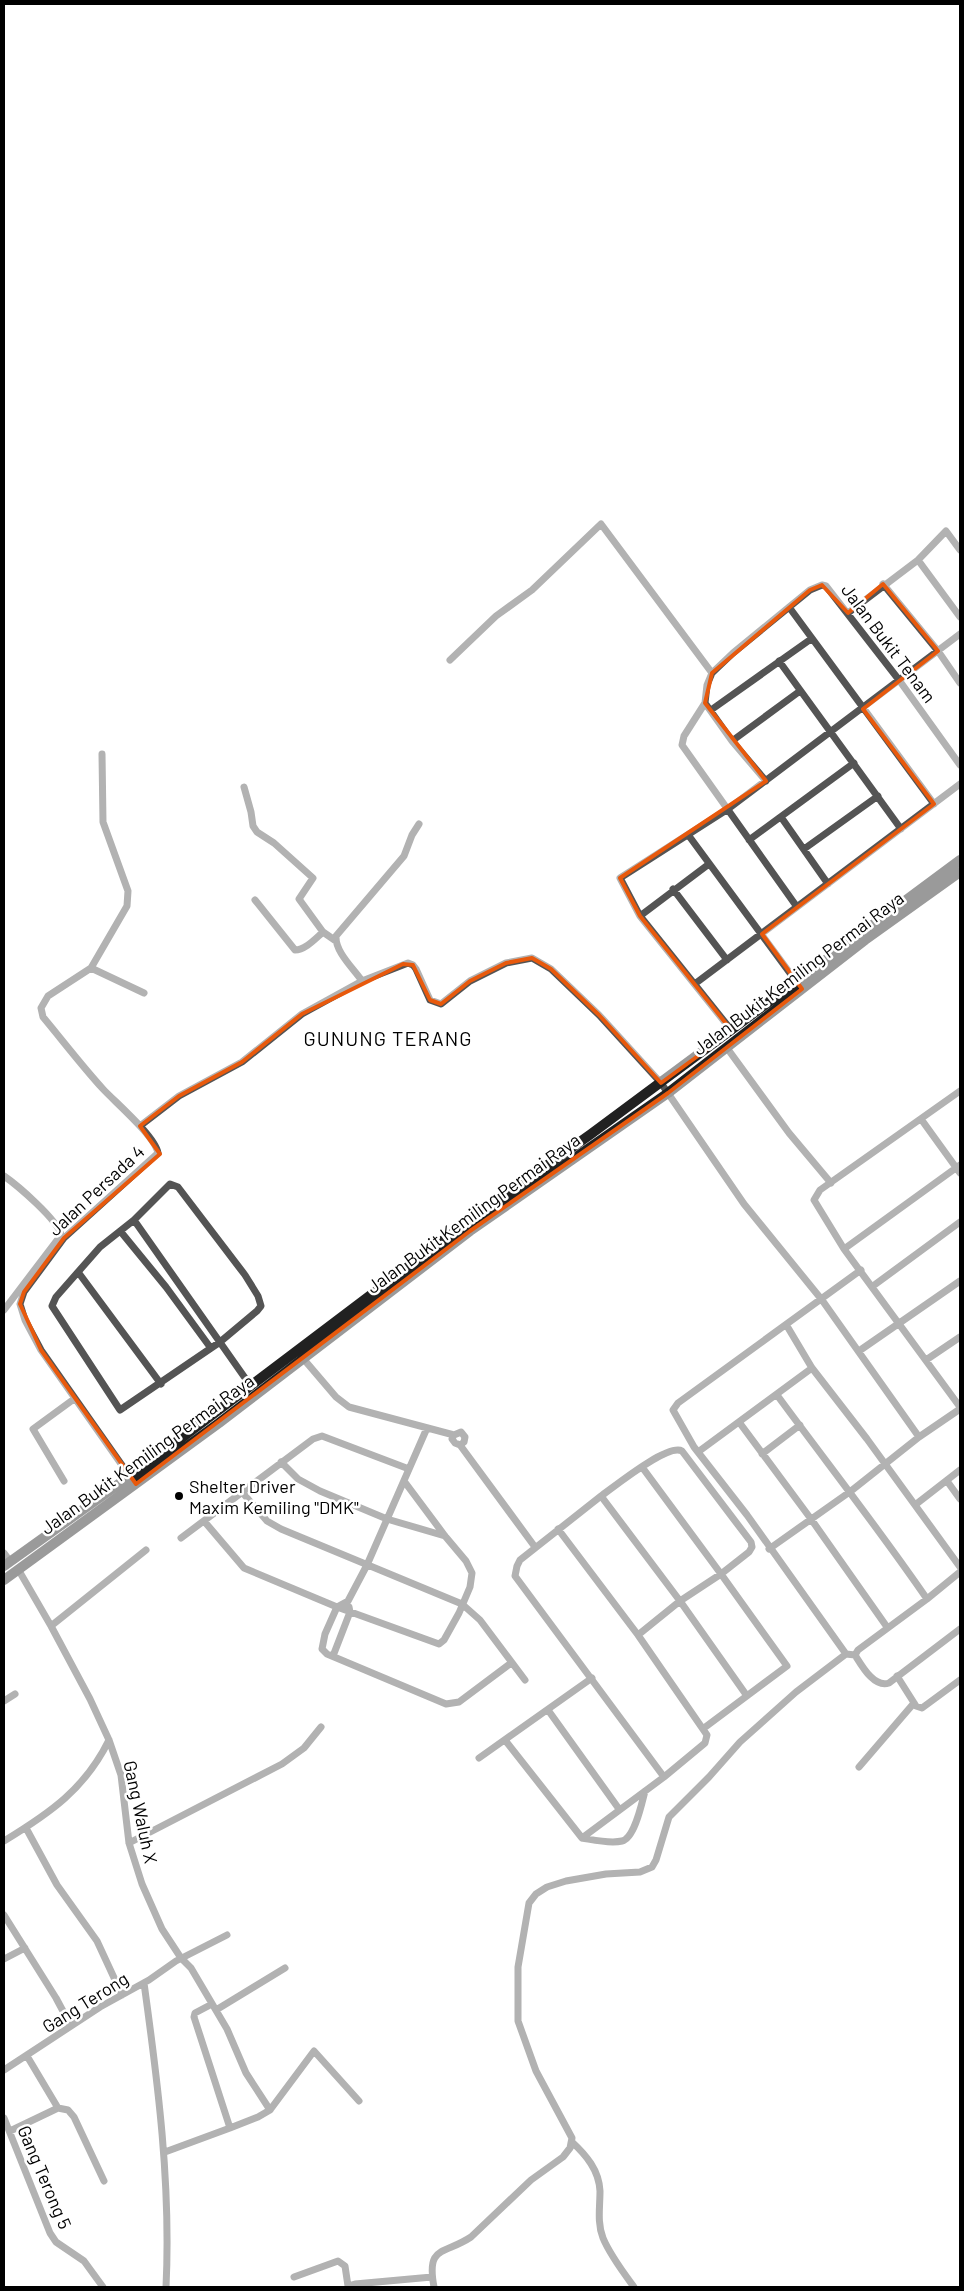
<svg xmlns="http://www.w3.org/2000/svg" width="964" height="2291" font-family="Barlow,sans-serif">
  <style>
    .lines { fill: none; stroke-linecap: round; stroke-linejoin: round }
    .street { stroke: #545454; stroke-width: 7 }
    .secondary { stroke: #212121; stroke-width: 10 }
    .marked { fill: none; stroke: #e8590c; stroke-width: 4; stroke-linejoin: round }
    .poi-dot { fill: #000; stroke: #fff; stroke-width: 2 }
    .labels { text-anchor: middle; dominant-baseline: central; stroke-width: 5; stroke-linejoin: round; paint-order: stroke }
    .street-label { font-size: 18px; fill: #000; stroke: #fff }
    .poi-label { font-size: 18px; fill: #000; stroke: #fff; text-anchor: start }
    .quarter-label { font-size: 20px; letter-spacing: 1px; fill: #000; stroke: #fff }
  </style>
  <rect width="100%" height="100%" fill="#fff"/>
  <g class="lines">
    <path class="street" d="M918,560L960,617
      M883,584L938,651L960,683
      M789,607L934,804
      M848,613L918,560L946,531L960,550
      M450,660L496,616L532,590L601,524L712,673
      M779,661L901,829
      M705,703L707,685L712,673L733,653L810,590L822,585L826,586L899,680L960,765
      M711,710L811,639
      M732,741L800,691
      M766,781L732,741L705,703L684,736L682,745L797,907
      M244,787L251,812L253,826L257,832L274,843L313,878L299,899L323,932L336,941
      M781,817L828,884
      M689,836L798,984
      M749,840L854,763
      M804,849L878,796
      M673,889L727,960
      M255,900L295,950C305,950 315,939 323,932
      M640,916L709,864
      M91,968L127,906L128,891L103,822L102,754
      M362,981L408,963L413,965L416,969L430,1000L441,1004L470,981L506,963L532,958L551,969L599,1015L661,1083L744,1204L822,1300L919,1437
      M696,983L960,784
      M732,1031L640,916L620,878L728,809L960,634
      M727,1048L789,1133L831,1183
      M960,1091L820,1190L814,1200L844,1249L960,1407
      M921,1119L960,1173
      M140,1126L179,1096L242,1062L302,1014L362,981C354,969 335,952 336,936L404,856L412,835L419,824
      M4,1176C17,1185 58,1220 61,1235L4,1310
      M170,1184L178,1187L245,1275L258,1296L261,1306L257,1311L220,1342L120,1410L52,1306L56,1297L100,1247L134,1220Z
      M134,1220L250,1385
      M121,1232L166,1287L210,1347
      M844,1249L960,1165
      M78,1272L161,1384
      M873,1286L960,1222
      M787,1326L812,1368L867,1439L960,1567
      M859,1351L960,1281
      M301,1356L336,1397L349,1407L454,1435L461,1432L465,1437L464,1442L460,1445L455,1443L452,1439L454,1435
      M926,1360L960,1337
      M777,1395C827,1463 879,1529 927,1599L858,1650L855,1655L846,1654L747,1515L694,1447L673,1410L678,1403L861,1270
      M739,1422L811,1519L887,1627
      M427,1428L367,1565L348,1601L337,1607L325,1634L322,1649L327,1654L446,1704L459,1702L511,1663
      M460,1445L535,1547
      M698,1452L812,1368
      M762,1454L800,1425
      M281,1462L298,1479L320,1491L387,1519L445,1536
      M131,1478L41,1350L25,1320L20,1304L24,1292L64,1238L158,1153C155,1136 115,1102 103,1089C82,1066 63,1041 43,1017L41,1008L48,996L91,968L144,993
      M64,1481L33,1429L74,1399
      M947,1481L960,1499
      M242,1492L267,1521L281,1529L462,1604L480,1620L525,1680
      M601,1496L680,1601L638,1635
      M915,1505L960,1470
      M204,1521L244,1568L337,1607L439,1644L444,1640L459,1613L470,1587L472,1573L466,1561L445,1536L404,1481
      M558,1529L638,1635L707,1735L705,1743L664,1777L515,1576L517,1566L520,1560L601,1496C615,1486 668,1443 682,1451L751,1542L752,1547L749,1552L721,1574L642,1467
      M181,1538L313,1439L322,1436L409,1469
      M769,1549L851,1491L919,1437L960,1409
      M4,1553L10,1561
      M18,1569L51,1626L90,1699L109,1740L121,1775L129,1843L142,1884L162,1929L181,1958L191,1968L227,2029L246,2073L270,2110
      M927,1599L960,1572
      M51,1626L146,1550
      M855,1655C862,1666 874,1688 889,1683L960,1629
      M333,1656L350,1612L349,1607
      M897,1676L916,1706L922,1708L960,1680
      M4,1701L15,1694
      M548,1710L619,1809
      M704,1728L787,1666L721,1574L680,1601L747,1696
      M505,1740L582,1838C594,1840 610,1844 622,1841C635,1838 642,1802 645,1791
      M479,1758L592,1678
      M859,1767L914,1703
      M26,1828L57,1885L97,1941L122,1995
      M582,1838L664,1777
      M4,1841C50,1813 85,1789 109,1740
      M129,1843L282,1764L304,1748L321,1727
      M4,1915L56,1998L71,2026
      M4,1959L25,1948
      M144,1983C158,2084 171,2185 166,2287
      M216,2010L285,1968
      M27,2056L58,2108
      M4,2070L100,2007L149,1980L176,1961L227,1935
      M4,2118L50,2233L56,2242L84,2261L103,2287
      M230,2128L258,2117L270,2110L314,2051L359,2101
      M10,2131L58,2108L68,2110L74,2117L104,2181
      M572,2142C586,2155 599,2170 600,2191C600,2207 597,2223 603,2238C610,2255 623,2272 634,2287
      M165,2152L230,2128L194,2017L195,2013L212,2004
      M294,2277L338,2261L345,2266L348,2286
      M348,2287V2286L355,2284L432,2277
      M434,2287C426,2245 444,2255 471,2237L531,2180L563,2157L570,2148L572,2138L536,2071L518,2021V1967L529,1903L536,1894L547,1887L566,1881L606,1874L640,1872L652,1867L656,1860L669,1817L709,1777L740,1742L796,1692L846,1654"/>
    <path class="secondary" d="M4,1566L155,1458L466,1223L591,1134L960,860
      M4,1580L219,1423L470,1231L668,1093L865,940L960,872"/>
  </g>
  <path d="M0 0H964V2291H0ZM883,584L938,651L863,709L934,804L762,934L802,989L668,1093L470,1231L136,1484L41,1350L20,1304L24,1292L64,1238L160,1154L140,1126L179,1096L242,1062L302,1014L403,964L413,965L430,1000L441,1004L470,981L506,963L532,958L551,969L599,1015L661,1083L732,1031L640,916L620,878L766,781L705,703L712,673L810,590L822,585L848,613Z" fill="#fff" fill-opacity=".55" fill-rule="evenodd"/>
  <path class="marked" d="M883,584L938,651L863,709L934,804L762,934L802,989L668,1093L470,1231L136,1484L41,1350L20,1304L24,1292L64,1238L160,1154L140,1126L179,1096L242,1062L302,1014L403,964L413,965L430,1000L441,1004L470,981L506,963L532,958L551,969L599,1015L661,1083L732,1031L640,916L620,878L766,781L705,703L712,673L810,590L822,585L848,613Z"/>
  <circle class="poi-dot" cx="179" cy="1496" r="5"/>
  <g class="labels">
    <g class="street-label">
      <text transform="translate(889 643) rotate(53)">Jalan Bukit Tenam</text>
      <text transform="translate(798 973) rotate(-37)">Jalan Bukit Kemiling Permai Raya</text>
      <text transform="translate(96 1190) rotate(-43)">Jalan Persada 4</text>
      <text transform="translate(473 1213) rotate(-36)">Jalan Bukit Kemiling Permai Raya</text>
      <text transform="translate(147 1454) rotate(-36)">Jalan Bukit Kemiling Permai Raya</text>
      <text transform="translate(141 1812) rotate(78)">Gang Waluh X</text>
      <text transform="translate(85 2002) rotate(-32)">Gang Terong</text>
      <text transform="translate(45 2177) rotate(67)">Gang Terong 5</text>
    </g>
    <g class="poi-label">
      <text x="189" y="1486">Shelter Driver<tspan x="189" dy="21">Maxim Kemiling "DMK"</tspan></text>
    </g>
    <g class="quarter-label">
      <text x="388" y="1038">GUNUNG TERANG</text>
    </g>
  </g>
  <rect width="964" height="2291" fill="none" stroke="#000000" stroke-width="10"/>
</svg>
